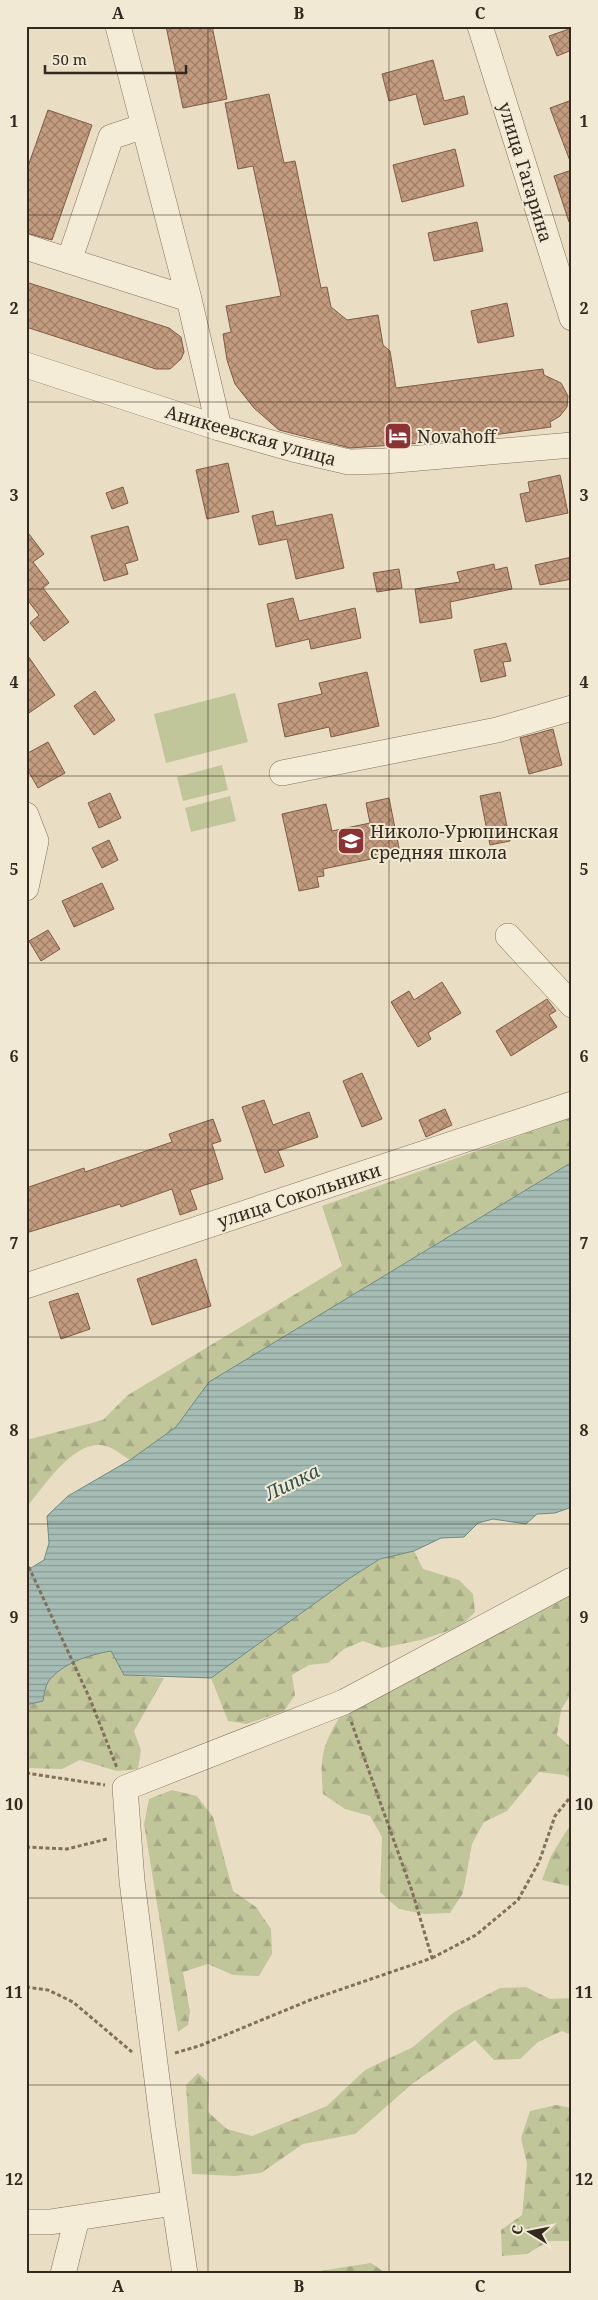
<svg xmlns="http://www.w3.org/2000/svg" width="598" height="2300" font-family="'Noto Serif',serif">
  <style>
    .forest { fill: url(#forest-firs) }
    .pitch { fill: #c1c69a }
    .water { fill: url(#water-rules); stroke: #6e8a83 }
    .building { fill: url(#building-cross-hatch); stroke: #7f5c45 }
    .lines { fill: none; stroke-linecap: round; stroke-linejoin: round }
    .minor-casing { stroke: #82705d; stroke-width: 26 }
    .path { stroke: #82705d; stroke-width: 3; stroke-dasharray: 4 2.5; stroke-linecap: butt }
    .minor { stroke: #f5ecd7; stroke-width: 25 }
    .grid { fill: none; stroke: #34291f; stroke-width: 1; stroke-opacity: 0.55 }
    .labels { text-anchor: middle; dominant-baseline: central; stroke-width: 4; stroke-linejoin: round; paint-order: stroke }
    .street-label { font-size: 18px; fill: #34291f; stroke: #f1e9d3 }
    .poi-label { font-size: 18px; fill: #34291f; stroke: #f1e9d3; text-anchor: start }
    .water-label { font-size: 19px; font-style: italic; fill: #305250; stroke: #f1e9d3 }
    .neatline { fill: none; stroke: #34291f; stroke-width: 2 }
    .grid-label { font-size: 16px; text-anchor: middle; font-weight: bold; fill: #34291f }
  </style>
  <defs>
    <pattern id="forest-firs" width="22" height="20" patternUnits="userSpaceOnUse" patternTransform="scale(1.25)"><rect width="22" height="20" fill="#c1c69a"/><path d="M5 1l3.5 6h-7zM16 11l3.5 6h-7z" fill="#a6aa84"/></pattern>
    <pattern id="water-rules" width="6" height="5" patternUnits="userSpaceOnUse" patternTransform="scale(1.25)"><rect width="6" height="5" fill="#a6bdb6"/><path d="M0 2.5h6" fill="none" stroke="#889a93"/></pattern>
    <pattern id="building-cross-hatch" width="8" height="8" patternUnits="userSpaceOnUse" patternTransform="scale(1.25)"><rect width="8" height="8" fill="#c39b7e"/><path d="M0 0l8 8M0 8l8-8" fill="none" stroke="#9f7e67"/></pattern>
  </defs>
  <rect width="100%" height="100%" fill="#e9dec4"/>
  <path class="forest" d="M572,1117V1162L209,1382L176,1427L130,1460C123,1456 114,1448 106,1446C74,1438 45,1486 26,1508V1440L103,1420L128,1395L342,1266L322,1206Z
    M414,1551L423,1569L459,1580L473,1594L475,1612L460,1627L421,1640L382,1648L363,1641L344,1649L328,1663L309,1665L292,1675L295,1695L284,1711L247,1724L228,1721L211,1678L350,1578L381,1559Z
    M572,1589V1692L561,1710L557,1735L572,1748V1779L564,1775L539,1772L507,1811L484,1822L472,1844L463,1893L450,1913L424,1914L399,1909L380,1892L382,1837L370,1816L345,1809L323,1794C320,1760 321,1748 339,1718L508,1627Z
    M111,1651L124,1675L164,1678L134,1731L141,1750L138,1769L117,1771L80,1760L62,1769L26,1768V1705L43,1701C44,1695 45,1687 48,1682C62,1663 89,1655 111,1651Z
    M172,1790L197,1796L213,1817L233,1891L256,1907L271,1929L272,1954L259,1976L233,1975L208,1964L183,1972L190,2012L188,2025L178,2032L144,1824L149,1799Z
    M572,1822V1884L568,1886L542,1880L551,1856Z
    M526,1987L550,1999L572,1998V2035L562,2031L538,2042L520,2059L494,2060L475,2040L412,2084L355,2134L303,2144L261,2173L235,2176L192,2174L186,2085L198,2073L209,2083L208,2112L227,2129L252,2136L327,2106L365,2070L413,2047L454,2012L500,1988Z
    M556,2105L572,2108V2241H549L527,2254L502,2256L501,2230L522,2215L527,2164L521,2138L530,2111Z
    M371,2263L387,2274H321L320,2271Z"/>
  <path class="pitch" d="M235,693L248,742L166,763L154,714Z
    M222,765L228,790L183,801L177,777Z
    M230,796L236,821L191,832L185,808Z"/>
  <path class="water" d="M572,1162V1507L555,1513L537,1514L526,1524L493,1519L478,1523L464,1537L441,1538L414,1551L380,1559L350,1578L211,1678L124,1675L111,1651C89,1655 62,1663 48,1682C45,1687 44,1695 43,1701L26,1705V1571L44,1560L49,1543L47,1516L68,1496L130,1460L176,1427L209,1382Z"/>
  <path class="building" d="M166,26H212L227,99L183,108Z
    M572,28V50L557,56L549,36Z
    M433,60L444,101L464,96L468,114L424,125L416,94L389,101L382,74Z
    M269,94L284,163L295,161L321,288L327,287L331,307L347,320L378,315L383,345L390,351L396,388L543,369L544,375L561,383L568,396L567,407L560,416L550,422L551,427L450,441L350,448L279,430L254,408L235,384L227,360L223,334L231,332L226,306L281,296L253,166L238,169L225,103Z
    M572,100V161H570L550,108Z
    M48,110L92,125L52,240L26,233V172Z
    M455,149L464,186L402,202L393,165Z
    M572,170V222H569L554,176Z
    M477,222L483,251L434,261L428,233Z
    M26,282L169,328L181,337L184,352L181,359L170,369H156L26,327Z
    M507,303L514,336L478,343L471,311Z
    M228,463L239,512L207,519L196,470Z
    M560,475L568,513L526,522L520,494L530,492L528,482Z
    M123,487L128,503L112,509L106,493Z
    M273,511L276,526L332,514L344,568L296,579L287,539L259,545L252,516Z
    M128,526L138,560L125,564L128,574L104,581L91,536Z
    M26,530L44,554L33,562L49,583L43,588L69,622L44,641L30,623L39,615L26,598Z
    M572,557V579L540,585L535,565Z
    M494,564L495,570L507,567L512,589L450,602L452,618L420,623L415,589L460,582L457,572Z
    M399,569L402,588L377,592L373,573Z
    M293,598L299,621L355,608L361,638L311,649L309,639L276,647L267,604Z
    M506,643L511,661L503,662L506,676L481,682L474,650Z
    M26,653L55,695L26,715Z
    M367,672L379,726L331,737L329,727L285,737L278,704L322,694L319,683Z
    M95,691L115,720L94,735L74,706Z
    M553,729L562,765L529,774L520,738Z
    M48,742L65,773L38,788L26,767V754Z
    M500,792L510,841L490,845L480,796Z
    M110,793L121,818L99,828L88,803Z
    M389,798L400,853L323,869L324,876L317,877L319,887L299,891L282,814L326,804L332,831L370,823L366,803Z
    M109,840L118,860L102,868L92,848Z
    M102,883L114,909L74,927L62,901Z
    M48,930L60,949L41,961L29,941Z
    M442,982L461,1013L428,1033L431,1039L418,1047L391,1002L409,991L414,1000Z
    M547,999L556,1011L549,1015L557,1027L511,1056L496,1031Z
    M362,1073L382,1119L362,1127L343,1081Z
    M264,1100L273,1125L309,1112L318,1137L278,1151L284,1166L265,1173L242,1107Z
    M445,1109L452,1125L426,1137L419,1120Z
    M213,1119L221,1141L212,1144L223,1179L190,1190L197,1209L180,1215L172,1189L121,1207L120,1204L26,1233V1188L84,1168L85,1172L172,1142L169,1134Z
    M196,1259L211,1306L152,1325L137,1279Z
    M78,1293L90,1329L61,1339L49,1302Z"/>
  <g class="lines">
    <g class="minor-casing">
      <path id="minor" d="M118,26L189,299L219,428
        M480,26L572,318
        M26,247L189,299
        M69,261L111,137L144,126
        M26,365L219,428L293,449L349,462L385,461L572,445
        M282,773L497,730L572,708
        M26,815L36,841L26,888
        M508,936L572,1005
        M26,1286L572,1104
        M26,2222H50L174,2203
        M63,2274L77,2218
        M185,2274L163,2127L132,1881L125,1788L344,1702L572,1580"/>
    </g>
    <path class="path" d="M26,1561L90,1699L117,1768
      M26,1773L105,1785
      M26,1847L67,1849L107,1839
      M432,1958L476,1935L518,1900L539,1862L555,1816L572,1795
      M26,1987L48,1990L73,2002L132,2052
      M175,2053L199,2046L310,2000L432,1958L412,1891L351,1721"/>
    <use href="#minor" class="minor"/>
  </g>
  <path class="grid" d="M208,26V2274M389,26V2274M26,215H572M26,402H572M26,589H572M26,776H572M26,963H572M26,1150H572M26,1337H572M26,1524H572M26,1711H572M26,1898H572M26,2085H572"/>
  <defs>
    <g id="hotel-square" transform="scale(1.4375)"><rect x="-9" y="-9" width="18" height="18" rx="4" fill="#8b3334" stroke="#f1e9d3"/><path d="M-6-4.5h1.5V1H6V5H4.5V3h-9V5H-6ZM-4 0a1.8 1.8 0 1 1 3.6 0ZM.5 0V-2.5h3Q6-2.5 6 0Z" fill="#fff"/></g>
    <g id="school-square" transform="scale(1.4375)"><rect x="-9" y="-9" width="18" height="18" rx="4" fill="#8b3334" stroke="#f1e9d3"/><path d="M0-5L7-2L0 1L-7-2ZM-4 1L0 2.5L4 1V4Q0 6-4 4Z" fill="#fff"/></g>
  </defs>
  <g fill-rule="evenodd">
    <use href="#hotel-square" x="398" y="436"/>
    <use href="#school-square" x="351" y="841"/>
  </g>
  <g class="labels">
    <g class="street-label">
      <text transform="translate(526 172) rotate(73)">улица Гагарина</text>
      <text transform="translate(251 435) rotate(16)">Аникеевская улица</text>
      <text transform="translate(299 1195) rotate(-18)">улица Сокольники</text>
    </g>
    <g class="poi-label">
      <text x="417" y="436">Novahoff</text>
      <text x="370" y="831">Николо-Урюпинская<tspan x="370" dy="21">средняя школа</tspan></text>
    </g>
    <g class="water-label">
      <text transform="translate(292 1482) rotate(-26)">Липка</text>
    </g>
  </g>
  <rect width="598" height="2300" fill="none" stroke="#f1e9d3" stroke-width="55"/>
  <g transform="translate(530 2232) rotate(280)" stroke="#f1e9d3" stroke-width="4" paint-order="stroke">
  <path d="M0-4L9 19L0 12L-9 19Z" fill="#34291f"/>
  <text y="-8" font-size="14" font-weight="bold" text-anchor="middle" fill="#34291f">С</text>
  </g>
  <path d="M45 65v8h141v-8" fill="none" stroke="#34291f" stroke-width="2.5"/>
  <text x="52" y="65" font-size="15" fill="#34291f" stroke="#f1e9d3" stroke-width="4" paint-order="stroke">50 m</text>
  <rect x="28" y="28" width="542" height="2244" class="neatline"/>
  <g class="grid-label">
    <text x="118" y="19">A</text>
    <text x="299" y="19">B</text>
    <text x="480" y="19">C</text>
    <text x="14" y="127">1</text>
    <text x="584" y="127">1</text>
    <text x="14" y="314">2</text>
    <text x="584" y="314">2</text>
    <text x="14" y="501">3</text>
    <text x="584" y="501">3</text>
    <text x="14" y="688">4</text>
    <text x="584" y="688">4</text>
    <text x="14" y="875">5</text>
    <text x="584" y="875">5</text>
    <text x="14" y="1062">6</text>
    <text x="584" y="1062">6</text>
    <text x="14" y="1249">7</text>
    <text x="584" y="1249">7</text>
    <text x="14" y="1436">8</text>
    <text x="584" y="1436">8</text>
    <text x="14" y="1623">9</text>
    <text x="584" y="1623">9</text>
    <text x="14" y="1810">10</text>
    <text x="584" y="1810">10</text>
    <text x="14" y="1998">11</text>
    <text x="584" y="1998">11</text>
    <text x="14" y="2185">12</text>
    <text x="584" y="2185">12</text>
    <text x="118" y="2292">A</text>
    <text x="299" y="2292">B</text>
    <text x="480" y="2292">C</text>
  </g>
</svg>
